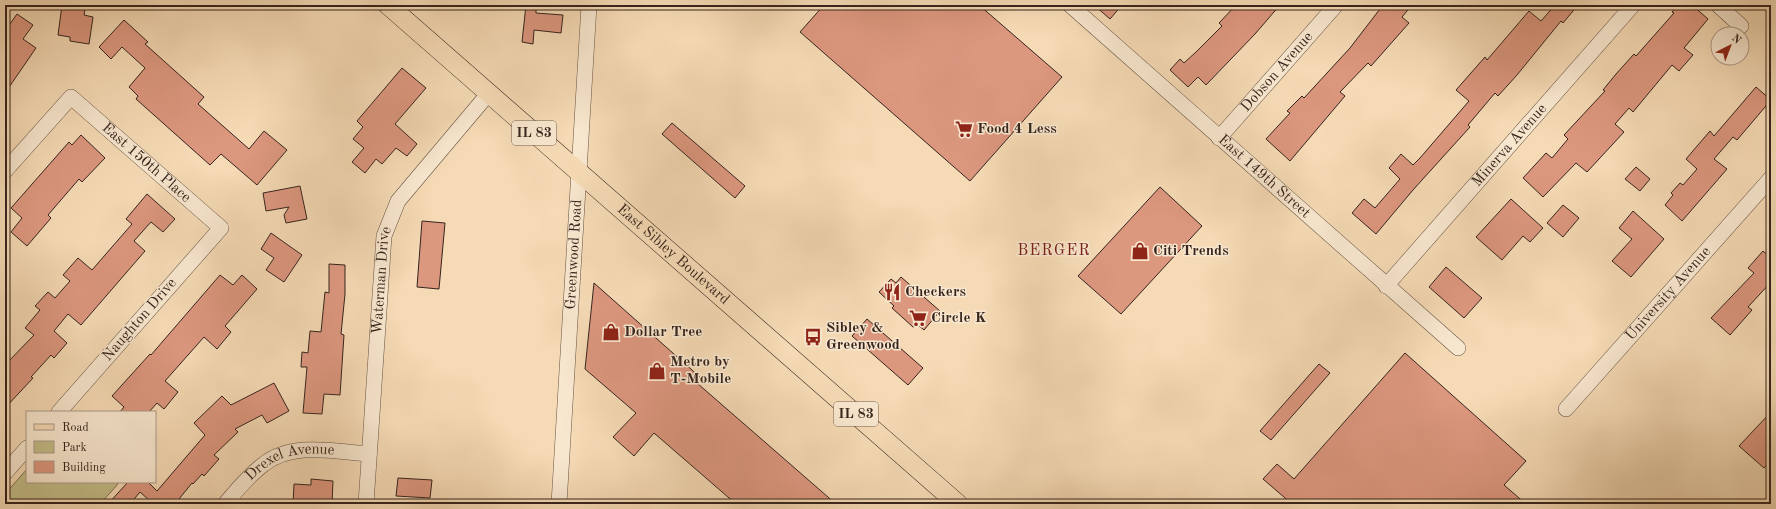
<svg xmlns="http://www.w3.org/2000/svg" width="1776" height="509" font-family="'Old Standard TT',serif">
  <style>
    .green { fill: #c3bd88; stroke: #7c7052 }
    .building { fill: #dc977f; stroke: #36241d }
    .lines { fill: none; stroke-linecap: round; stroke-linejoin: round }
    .minor-casing { stroke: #665243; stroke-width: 16 }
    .major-casing { stroke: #36241d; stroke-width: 20 }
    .minor { stroke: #f8e7cf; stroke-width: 15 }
    .major { stroke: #f5dab5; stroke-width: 19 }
    .labels { text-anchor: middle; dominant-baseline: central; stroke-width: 3; stroke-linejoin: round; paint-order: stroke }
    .shield { fill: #f8e7cf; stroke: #705e52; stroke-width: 1 }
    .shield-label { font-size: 14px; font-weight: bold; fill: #36241d }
    .street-label { font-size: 15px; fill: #36241d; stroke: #f8e7cf }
    .poi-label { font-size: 15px; font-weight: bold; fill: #36241d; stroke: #f8e7cf; text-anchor: start }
    .neighbourhood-label { font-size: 16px; letter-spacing: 1px; fill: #7a1f14; stroke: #f8e7cf }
  </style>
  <rect width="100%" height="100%" fill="#f5dab5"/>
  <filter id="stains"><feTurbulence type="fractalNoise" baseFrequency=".005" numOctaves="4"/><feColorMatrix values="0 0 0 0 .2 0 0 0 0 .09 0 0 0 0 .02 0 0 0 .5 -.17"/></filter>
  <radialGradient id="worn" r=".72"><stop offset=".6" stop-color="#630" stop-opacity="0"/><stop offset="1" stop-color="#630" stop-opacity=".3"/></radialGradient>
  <path class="green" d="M27,469V482H117L118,484L100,504H8L5,501V494Z"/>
  <path class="building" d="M62,5H86L84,15L93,17L89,44L70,41V37L58,35Z
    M526,5H536V13L563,15L561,33L534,30L533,44L522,42Z
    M824,5H979L1062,77L970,181L800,32Z
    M1094,5H1122L1110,19Z
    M1236,5H1280L1255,34L1206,85L1198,77L1188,87L1170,70L1180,59L1184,63L1197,51L1222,26L1219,23Z
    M1383,5H1412L1402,17L1409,23L1371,66L1368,63L1340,92L1345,96L1290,161L1266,139L1290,113L1287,111L1302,96L1304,98L1350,48Z
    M1555,5H1578L1563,23L1561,21L1517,75L1498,96L1495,93L1468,125L1470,127L1413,190L1376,234L1352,213L1364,199L1375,208L1400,179L1389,168L1401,154L1413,165L1420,158L1469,101L1456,90L1485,57L1487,60L1529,11L1541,21Z
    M1678,5H1692L1708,19L1684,48L1693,55L1679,71L1672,65L1633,112L1629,108L1615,124L1624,132L1587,172L1576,163L1543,197L1523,178L1546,153L1552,158L1568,139L1564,135L1605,91L1603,90L1616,74L1634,54L1636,56L1674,13L1672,12Z
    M17,14L33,25L23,39L36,48L5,93V31Z
    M124,20L148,42L145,44L204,97L198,104L249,149L264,131L287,150L257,185L221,154L210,165L136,99L138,96L129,87L145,68L122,47L111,59L99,47Z
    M402,68L426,88L395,124L417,144L407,156L396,148L382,164L376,159L365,173L352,162L364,148L353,139L363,127L357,121Z
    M1756,87L1771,100L1737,140L1733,137L1714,159L1727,169L1682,221L1665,205L1673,195L1671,193L1680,183L1683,185L1697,169L1686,159L1710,131L1714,136Z
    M672,123L745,186L735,198L662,134Z
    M81,135L105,158L82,182L79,179L48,215L51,218L27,246L11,232L22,218L11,208L69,142L72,145Z
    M1636,167L1650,179L1640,191L1625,179Z
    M300,186L307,219L286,223L284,215L289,207L266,211L263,193Z
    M1160,187L1202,226L1121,314L1078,276Z
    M147,194L175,219L163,232L151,222L134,241L145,251L81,325L68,314L54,331L67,343L54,358L51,355L31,377L33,378L5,408V365L34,335L25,328L40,310L35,306L48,292L55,298L70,281L63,275L78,258L92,270L132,224L126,219Z
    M1511,199L1543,228L1530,242L1523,236L1502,260L1476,237Z
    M1563,205L1579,218L1563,237L1547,223Z
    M1633,211L1664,239L1631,277L1612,261L1632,239L1619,228Z
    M422,221L445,223L439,289L417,287Z
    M271,233L302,255L284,282L266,270L274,258L261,249Z
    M1763,251L1771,258V282L1748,307L1752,310L1730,335L1711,318L1754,273L1748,268Z
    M329,264L345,265V294L341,334L344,335L340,395L324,394L322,414L303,413L307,367H301L302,352L308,353L310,331L321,332L325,292L329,293Z
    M1446,267L1482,298L1464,318L1429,287Z
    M220,275L233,285L242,275L257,289L225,326L231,332L217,349L204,337L165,381L178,392L164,409L157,403L149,412H120L124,407L112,396L150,354L151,355Z
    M901,277L940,311L924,330L918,325L913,327L892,308L894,306L879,292L891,279L896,283Z
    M594,283L701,378L697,383L836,504H736L654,433L634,456L613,437L636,413L585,369Z
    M867,319L923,368L908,385L852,336Z
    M1405,353L1526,461L1504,485L1526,504H1292L1263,479L1277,464L1294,479Z
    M1319,364L1330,373L1271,440L1260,431Z
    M274,383L289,411L267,423L262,415L235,429L238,432L214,455L219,459L204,476L202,474L193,484L192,483L175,504H146L149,500L140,492L130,504H108L128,482H150L149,483L157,491L205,435L194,423L222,396L231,405Z
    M1771,412V460L1764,468L1739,446Z
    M398,478L432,480L430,498L396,496Z
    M311,479L333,481L332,504H293L294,484L311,485Z"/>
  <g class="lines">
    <g class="minor-casing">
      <g id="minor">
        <path id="s1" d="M1070,5L1458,348"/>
        <path d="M1718,5L1741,26"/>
        <path id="s2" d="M1219,138L1336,5"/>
        <path id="s3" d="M5,171L71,97L221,228L59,412"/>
        <path id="s4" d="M1386,286L1633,5"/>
        <path id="s5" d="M1566,409L1771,178"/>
        <path d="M5,473L27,448"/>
        <path id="s6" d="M225,504C237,490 249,475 264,464C293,441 335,452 369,454"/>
        <path id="s7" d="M366,504L384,236L398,201L489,93"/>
        <path id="s8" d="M559,504L589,5"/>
      </g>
    </g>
    <g class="major-casing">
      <g id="major">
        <path id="s9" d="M388,5L958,504"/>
      </g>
    </g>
    <use href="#minor" class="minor"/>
    <use href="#major" class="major"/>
  </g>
  <defs>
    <g id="supermarket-bare" transform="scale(1.38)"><path d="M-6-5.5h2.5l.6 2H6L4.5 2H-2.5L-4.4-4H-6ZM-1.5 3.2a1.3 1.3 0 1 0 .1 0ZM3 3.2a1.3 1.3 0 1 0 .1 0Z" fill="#8f2418" stroke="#f8e7cf" stroke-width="2.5" paint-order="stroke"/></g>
    <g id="shop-bare" transform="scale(1.38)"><path d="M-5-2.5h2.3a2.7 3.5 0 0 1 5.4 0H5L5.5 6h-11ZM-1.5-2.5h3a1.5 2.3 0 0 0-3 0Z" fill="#8f2418" stroke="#f8e7cf" stroke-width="2.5" paint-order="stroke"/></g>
    <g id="restaurant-bare" transform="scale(1.38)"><path d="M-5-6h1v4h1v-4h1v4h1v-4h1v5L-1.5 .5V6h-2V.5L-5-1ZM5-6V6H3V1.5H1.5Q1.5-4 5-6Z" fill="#8f2418" stroke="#f8e7cf" stroke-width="2.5" paint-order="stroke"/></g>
    <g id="bus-bare" transform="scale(1.38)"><path d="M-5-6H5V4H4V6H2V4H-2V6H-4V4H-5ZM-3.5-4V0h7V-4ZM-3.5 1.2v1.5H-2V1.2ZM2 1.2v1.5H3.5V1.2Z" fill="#8f2418" stroke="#f8e7cf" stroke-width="2.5" paint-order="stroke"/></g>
  </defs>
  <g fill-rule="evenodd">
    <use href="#supermarket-bare" x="964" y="129"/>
    <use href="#shop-bare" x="1140" y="251"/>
    <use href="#restaurant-bare" x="892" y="292"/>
    <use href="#supermarket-bare" x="918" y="318"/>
    <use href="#shop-bare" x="611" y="332"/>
    <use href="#bus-bare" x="813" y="337"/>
    <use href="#shop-bare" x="657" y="371"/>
  </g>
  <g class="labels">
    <g class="shield">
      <rect x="512" y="121" width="44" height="24" rx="3"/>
      <rect x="834" y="402" width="44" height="24" rx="3"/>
    </g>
    <g class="shield-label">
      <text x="534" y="133">IL 83</text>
      <text x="856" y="414">IL 83</text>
    </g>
    <g class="street-label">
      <text stroke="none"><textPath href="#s2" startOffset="88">Dobson Avenue</textPath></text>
      <text stroke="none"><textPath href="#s4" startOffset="187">Minerva Avenue</textPath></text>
      <text stroke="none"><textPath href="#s3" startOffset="199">East 150th Place</textPath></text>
      <text stroke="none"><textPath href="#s1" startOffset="259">East 149th Street</textPath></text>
      <text stroke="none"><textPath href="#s8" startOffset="250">Greenwood Road</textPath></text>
      <text stroke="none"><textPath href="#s9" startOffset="379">East Sibley Boulevard</textPath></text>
      <text stroke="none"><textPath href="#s7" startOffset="224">Waterman Drive</textPath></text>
      <text stroke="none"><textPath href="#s5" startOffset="154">University Avenue</textPath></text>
      <text transform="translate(140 320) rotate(-49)">Naughton Drive</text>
      <text stroke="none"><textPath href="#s6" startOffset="82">Drexel Avenue</textPath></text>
    </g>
    <g class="poi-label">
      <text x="977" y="129">Food 4 Less</text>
      <text x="1153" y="251">Citi Trends</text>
      <text x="905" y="292">Checkers</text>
      <text x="931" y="318">Circle K</text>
      <text x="826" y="328">Sibley &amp;<tspan x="826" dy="17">Greenwood</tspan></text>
      <text x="624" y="332">Dollar Tree</text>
      <text x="670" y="362">Metro by<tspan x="670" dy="17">T-Mobile</tspan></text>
    </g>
    <g class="neighbourhood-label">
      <text x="1054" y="251">BERGER</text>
    </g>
  </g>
  <rect width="1776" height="509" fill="none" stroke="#f5dab5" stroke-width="20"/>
  <rect x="6" y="6" width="1764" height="497" fill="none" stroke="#36241d" stroke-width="2"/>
  <rect x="10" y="10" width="1756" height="489" fill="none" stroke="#36241d"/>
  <rect x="26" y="411" width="130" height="72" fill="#f8e7cf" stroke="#aa9988"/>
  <rect x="34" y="424" width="20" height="6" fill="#f5dab5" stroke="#aa9988"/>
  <text x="62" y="431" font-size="12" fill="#36241d">Road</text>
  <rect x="34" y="441" width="20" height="12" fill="#c3bd88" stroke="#aa9988"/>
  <text x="62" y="451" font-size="12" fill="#36241d">Park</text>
  <rect x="34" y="461" width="20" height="12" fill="#dc977f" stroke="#aa9988"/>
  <text x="62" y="471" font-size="12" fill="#36241d">Building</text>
  <g transform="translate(1730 46) rotate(42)"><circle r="19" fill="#f8e7cf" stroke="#aa9988"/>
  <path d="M0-3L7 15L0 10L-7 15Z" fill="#8f2418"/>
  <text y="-6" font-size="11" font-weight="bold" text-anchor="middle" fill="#36241d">N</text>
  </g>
  <rect width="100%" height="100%" filter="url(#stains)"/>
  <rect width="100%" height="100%" fill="url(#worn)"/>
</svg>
